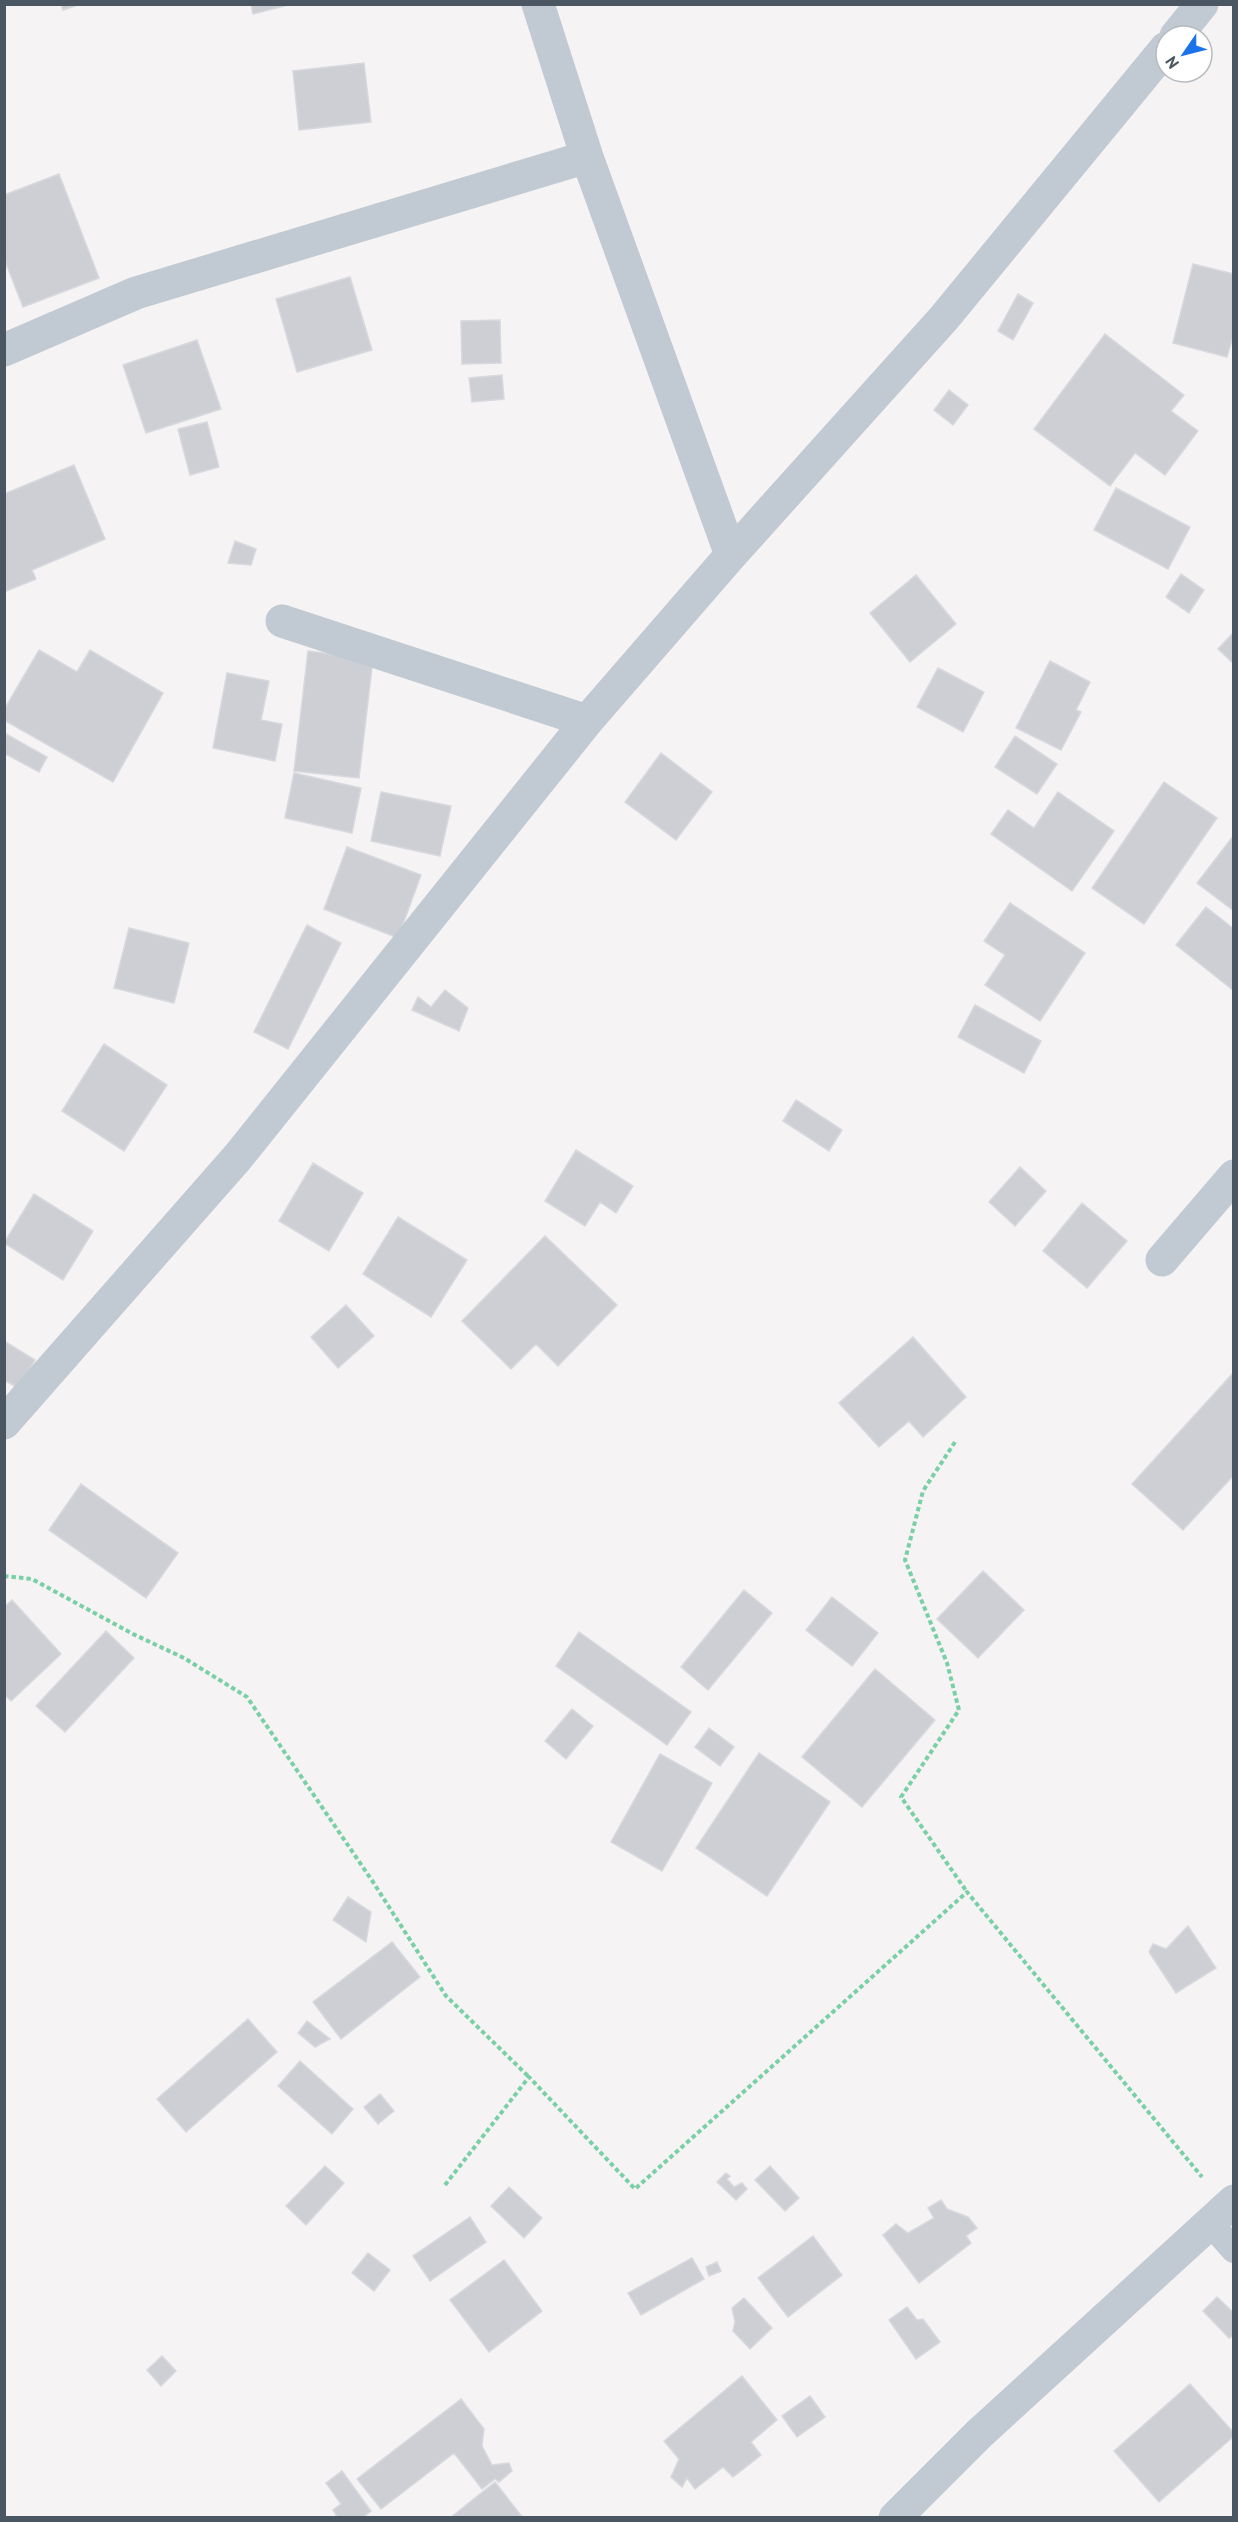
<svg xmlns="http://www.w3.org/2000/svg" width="1238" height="2522" font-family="'PT Sans',sans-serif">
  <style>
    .building { fill: #cdcfd5; stroke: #d7d9de; stroke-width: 1.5 }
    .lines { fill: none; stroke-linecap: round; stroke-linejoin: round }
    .path { stroke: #7ad0a6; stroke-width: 4; stroke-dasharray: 4.5 3; stroke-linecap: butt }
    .lane { stroke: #c1cad2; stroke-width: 26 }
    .street { stroke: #c1cad2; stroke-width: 33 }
  </style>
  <rect width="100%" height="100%" fill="#f5f3f3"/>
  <path class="building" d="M61,4H81L63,10Z
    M251,4H292L253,14Z
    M364,63L371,122L299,130L293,71Z
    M59,174L99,278L23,307L4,258V195Z
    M1193,264L1234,274V333L1227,357L1173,343Z
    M350,277L372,350L297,372L276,299Z
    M1018,294L1033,303L1013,340L998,331Z
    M500,320L501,363L462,364L461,321Z
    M1105,334L1184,395L1171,411L1198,431L1165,475L1135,453L1110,486L1034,429Z
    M197,340L221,409L146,433L123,365Z
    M502,375L504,399L472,402L469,378Z
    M949,390L968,405L953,425L934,410Z
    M207,422L219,467L190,475L178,429Z
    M74,465L105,539L32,570L36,579L4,592V494Z
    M1116,488L1190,527L1168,569L1094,530Z
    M235,541L256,549L251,565L228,563Z
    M1181,574L1204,590L1189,613L1166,597Z
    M916,575L956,624L910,662L870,613Z
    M1234,632V664L1218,649Z
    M39,650L77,672L90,650L163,693L113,782L4,720V710Z
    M308,651L373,659L359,778L294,771Z
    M1050,661L1090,682L1076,710L1081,712L1061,750L1016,728Z
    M938,668L984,692L963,732L917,707Z
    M227,673L269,681L261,720L282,724L275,761L213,748Z
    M6,734L47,757L39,772L4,753Z
    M1015,736L1057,764L1037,794L995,767Z
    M661,753L712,792L676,840L625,802Z
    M294,773L361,788L352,833L285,818Z
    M1164,782L1217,818L1144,924L1092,888Z
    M381,792L451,806L440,856L371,841Z
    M1058,792L1114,831L1072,891L991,834L1008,810L1034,828Z
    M1234,835V911L1197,883Z
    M347,847L421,875L398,938L324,909Z
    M1010,903L1085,953L1040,1021L985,985L1005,955L984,941Z
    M1206,907L1234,929V991L1176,945Z
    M307,925L341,943L288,1049L254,1032Z
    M129,928L189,943L174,1003L114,988Z
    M445,990L468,1008L459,1031L412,1010L418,997L431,1007Z
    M975,1005L1041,1041L1024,1073L958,1037Z
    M104,1044L167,1085L124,1151L62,1111Z
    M796,1100L842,1130L829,1151L783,1121Z
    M576,1150L633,1186L616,1213L600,1202L585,1226L545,1201Z
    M313,1163L363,1193L329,1251L279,1221Z
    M1020,1167L1046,1191L1015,1226L989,1202Z
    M34,1194L93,1231L63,1280L4,1243Z
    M1082,1203L1127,1241L1087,1288L1043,1251Z
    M398,1217L467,1260L431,1317L363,1274Z
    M545,1236L617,1305L558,1366L536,1344L511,1369L462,1321Z
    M346,1305L374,1336L338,1368L311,1337Z
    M913,1337L966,1397L923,1437L909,1421L879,1447L839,1403Z
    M4,1341L35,1360L18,1388L4,1380Z
    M1234,1372V1475L1183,1530L1132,1484Z
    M81,1484L178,1553L146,1598L49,1530Z
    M983,1571L1024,1610L978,1658L937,1619Z
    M744,1590L772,1613L708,1690L681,1667Z
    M832,1597L878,1633L852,1666L806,1630Z
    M12,1600L61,1654L11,1701L4,1694V1607Z
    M106,1631L134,1658L65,1732L36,1706Z
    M579,1632L691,1712L667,1745L556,1666Z
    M875,1669L935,1720L862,1807L802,1757Z
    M572,1709L593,1726L566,1759L545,1741Z
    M709,1728L734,1747L720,1766L695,1747Z
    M759,1753L830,1802L767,1896L696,1848Z
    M660,1754L712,1783L662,1871L611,1842Z
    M348,1897L371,1912L366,1942L333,1920Z
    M1188,1926L1216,1968L1176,1993L1149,1952L1153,1944L1166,1949Z
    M392,1942L420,1977L341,2039L313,2002Z
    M248,2019L277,2052L186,2132L157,2099Z
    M307,2021L330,2039L315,2047L298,2033Z
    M300,2061L353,2109L332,2134L278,2086Z
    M380,2094L394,2111L378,2124L364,2107Z
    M325,2166L344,2183L306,2225L286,2206Z
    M770,2166L799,2198L785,2211L755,2180Z
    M726,2173L730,2176L727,2179L734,2187L742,2183L747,2189L736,2200L717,2182Z
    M509,2187L542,2218L524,2238L491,2206Z
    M941,2200L947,2209L968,2217L977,2228L966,2236L971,2243L919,2283L883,2235L896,2224L908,2233L934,2218L928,2208Z
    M470,2217L486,2242L430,2281L413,2256Z
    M813,2236L842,2275L788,2317L758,2278Z
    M368,2253L390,2270L374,2291L352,2273Z
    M692,2258L704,2279L641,2315L628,2293Z
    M504,2260L542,2311L489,2352L450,2300Z
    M717,2262L721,2271L709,2276L706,2267Z
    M1217,2297L1234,2313V2335L1229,2338L1203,2311Z
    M744,2298L772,2328L750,2349L733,2331L735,2322L732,2308Z
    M907,2307L917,2320L923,2319L940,2342L916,2359L889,2320Z
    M162,2356L176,2371L161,2386L147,2370Z
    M742,2376L777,2420L751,2442L761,2455L733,2477L723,2467L695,2489L687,2478L682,2487L671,2477L679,2459L664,2441Z
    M1190,2384L1234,2433V2436L1159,2502L1114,2451Z
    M810,2396L825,2417L797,2437L782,2416Z
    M461,2399L484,2429L482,2446L492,2465L509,2463L512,2471L499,2482L495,2479L482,2489L454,2453L381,2509L357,2479Z
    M342,2471L371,2511L362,2518H338L333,2510L341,2504L326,2483Z
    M495,2482L523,2518H450Z"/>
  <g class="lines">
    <path class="path" d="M955,1442L923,1491L905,1560L947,1663L959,1710L901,1797L967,1892
      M4,1576L32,1579L133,1634L184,1658L247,1697L373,1882L446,1996L529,2077
      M445,2185L529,2077L635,2189L967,1892L1202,2177"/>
    <path class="lane" d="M1210,2223L1234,2250"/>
    <path class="street" d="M538,4L587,157L731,555
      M1176,36L1202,4
      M4,350L136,293L587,157
      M282,621L587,721
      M1162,1260L1234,1176
      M4,1423L237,1158L587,721L731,555L944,318L1166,48
      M895,2518L979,2434L1234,2201"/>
  </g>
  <rect width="1238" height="2522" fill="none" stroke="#4a5661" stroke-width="12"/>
  <g transform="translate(1184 54) rotate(235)"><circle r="28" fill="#ffffff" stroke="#b7bbc0" stroke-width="1.5"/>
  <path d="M0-4.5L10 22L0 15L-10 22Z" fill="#1a73e8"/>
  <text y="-9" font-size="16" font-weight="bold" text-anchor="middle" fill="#4a5661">N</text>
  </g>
</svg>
